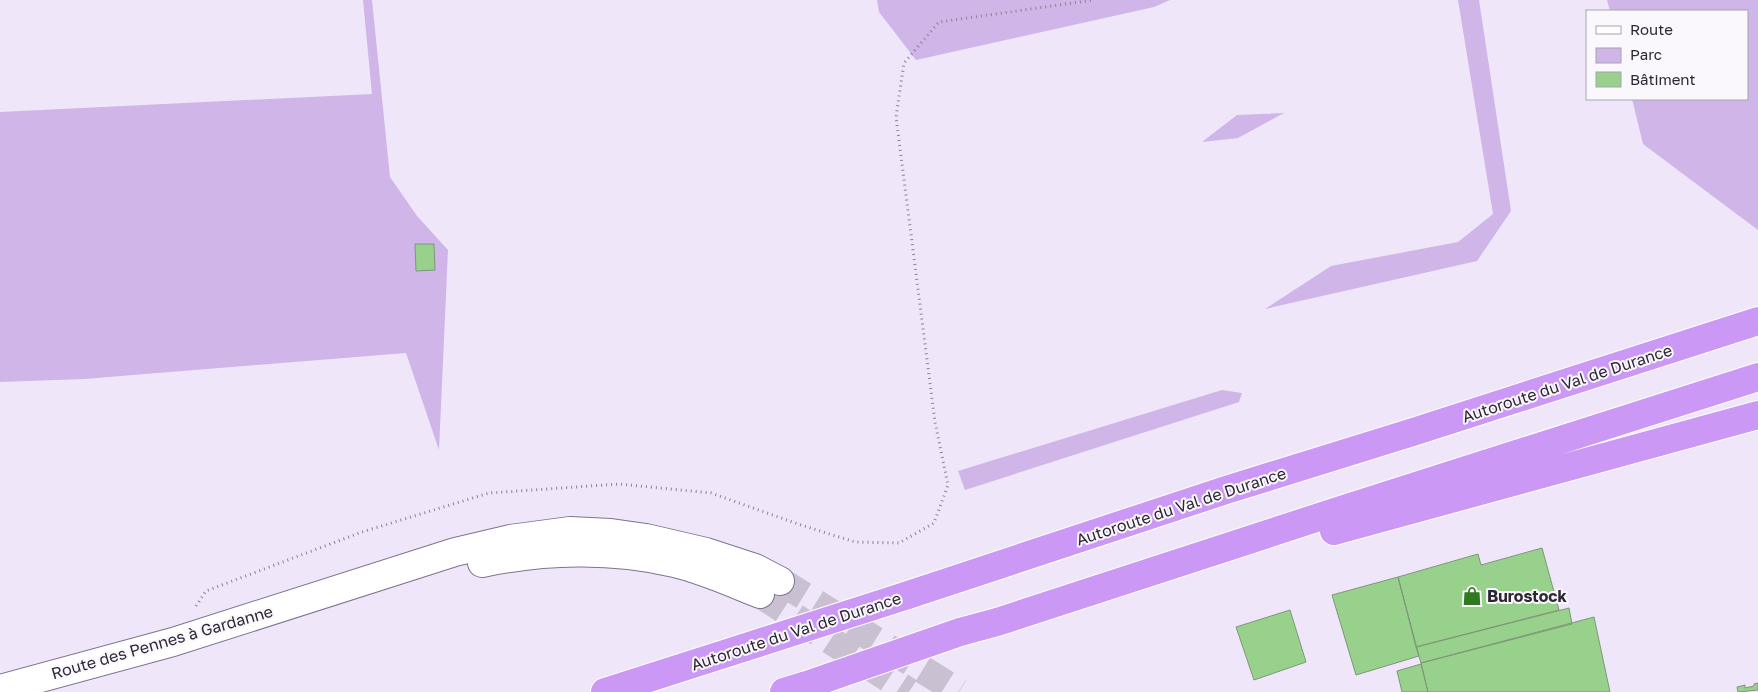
<svg xmlns="http://www.w3.org/2000/svg" width="1758" height="692" font-family="'Golos Text',sans-serif">
  <style>
    .green { fill: #d0b5e8 }
    .building { fill: #97d18c; stroke: #7f967b }
    .lines { fill: none; stroke-linecap: round; stroke-linejoin: round }
    .secondary-tunnel { stroke: #c9c0d2; stroke-width: 28; stroke-dasharray: 28 14; stroke-linecap: butt }
    .secondary-casing { stroke: #81728f; stroke-width: 30 }
    .motorway-casing { stroke: #fff; stroke-width: 30 }
    .path { stroke: #8b8393; stroke-width: 3; stroke-dasharray: 1 4; stroke-linecap: butt }
    .secondary { stroke: #fff; stroke-width: 28 }
    .motorway { stroke: #cb98f5; stroke-width: 28 }
    .motorway-bridge-casing { stroke: #fff; stroke-width: 30; stroke-linecap: butt }
    .motorway-bridge { stroke: #cb98f5; stroke-width: 28 }
    .labels { text-anchor: middle; dominant-baseline: central; stroke-width: 4; stroke-linejoin: round; paint-order: stroke }
    .street-label { font-size: 16px; fill: #2d2733; stroke: #faf7fd }
    .poi-label { font-size: 16px; font-weight: bold; fill: #2d2733; stroke: #faf7fd; text-anchor: start }
  </style>
  <rect width="100%" height="100%" fill="#f0e6fa"/>
  <path class="green" d="M363,0H372L390,177L417,216L448,250L439,450L406,353L84,379L0,382V112L372,94Z
    M877,0H1170L1154,7L916,60L879,12Z
    M1458,0H1479L1511,211L1477,261L1265,309L1331,266L1458,242L1493,214Z
    M1607,0H1758V230L1643,144L1632,99H1747V11H1610Z
    M1284,113L1238,138L1202,142L1237,115Z
    M1222,390L1242,393L1239,402L965,490L958,471Z"/>
  <path class="building" d="M415,244H434L435,270L416,271Z
    M1542,548L1559,610L1416,647L1398,577L1478,554L1481,565Z
    M1398,577L1419,656L1356,675L1332,595Z
    M1569,608L1572,624L1421,663L1416,647Z
    M1290,610L1306,662L1254,680L1236,627Z
    M1594,617L1610,692H1428L1421,663Z
    M1421,664L1428,692H1402L1397,671Z
    M1758,683V690L1738,692L1737,687L1745,685V688L1754,686V684Z"/>
  <g class="lines">
    <path class="secondary-tunnel" d="M780,581L959,692
      M760,594L909,692"/>
    <g class="secondary-casing">
      <path id="secondary" d="M482,563C544,550 612,548 674,563C704,570 732,583 760,594
        M0,689L173,642L455,552L510,539L570,531L611,533L646,538L706,552L755,568L780,581"/>
    </g>
    <g class="motorway-casing">
      <path id="motorway" d="M1334,531L1758,415
        M905,596L1226,490L1413,432L1758,321
        M960,632L997,622L1347,508L1758,377
        M605,692L746,647
        M784,692L807,685"/>
    </g>
    <path class="path" d="M196,606L206,591L362,532L489,493L619,484L711,493L798,524L855,542L899,543L934,523L948,485L935,422L896,117L904,63L939,22L1094,0"/>
    <use href="#secondary" class="secondary"/>
    <use href="#motorway" class="motorway"/>
    <g class="motorway-bridge-casing">
      <path id="motorway-bridge" d="M746,647L905,596
        M807,685L960,632"/>
    </g>
    <use href="#motorway-bridge" class="motorway-bridge"/>
  </g>
  <defs>
    <g id="shop-bare" transform="scale(1.5)"><path d="M-5-2.5h2.3a2.7 3.5 0 0 1 5.4 0H5L5.5 6h-11ZM-1.5-2.5h3a1.5 2.3 0 0 0-3 0Z" fill="#2f791f" stroke="#faf7fd" stroke-width="2.5" paint-order="stroke"/></g>
  </defs>
  <g fill-rule="evenodd">
    <use href="#shop-bare" x="1472" y="596"/>
  </g>
  <g class="labels">
    <g class="street-label">
      <text transform="translate(1567 383) rotate(-18)">Autoroute du Val de Durance</text>
      <text transform="translate(1181 506) rotate(-18)">Autoroute du Val de Durance</text>
      <text transform="translate(796 631) rotate(-18)">Autoroute du Val de Durance</text>
      <text transform="translate(162 642) rotate(-16)">Route des Pennes à Gardanne</text>
    </g>
    <g class="poi-label">
      <text x="1487" y="596">Burostock</text>
    </g>
  </g>
  <rect x="1586" y="10" width="162" height="90" fill="#faf7fd" stroke="#a8a4ac"/>
  <rect x="1596" y="26" width="25" height="8" fill="#ffffff" stroke="#a8a4ac"/>
  <text x="1630" y="35" font-size="15" fill="#2d2733">Route</text>
  <rect x="1596" y="48" width="25" height="15" fill="#d0b5e8" stroke="#a8a4ac"/>
  <text x="1630" y="60" font-size="15" fill="#2d2733">Parc</text>
  <rect x="1596" y="72" width="25" height="15" fill="#97d18c" stroke="#a8a4ac"/>
  <text x="1630" y="85" font-size="15" fill="#2d2733">Bâtiment</text>
</svg>
